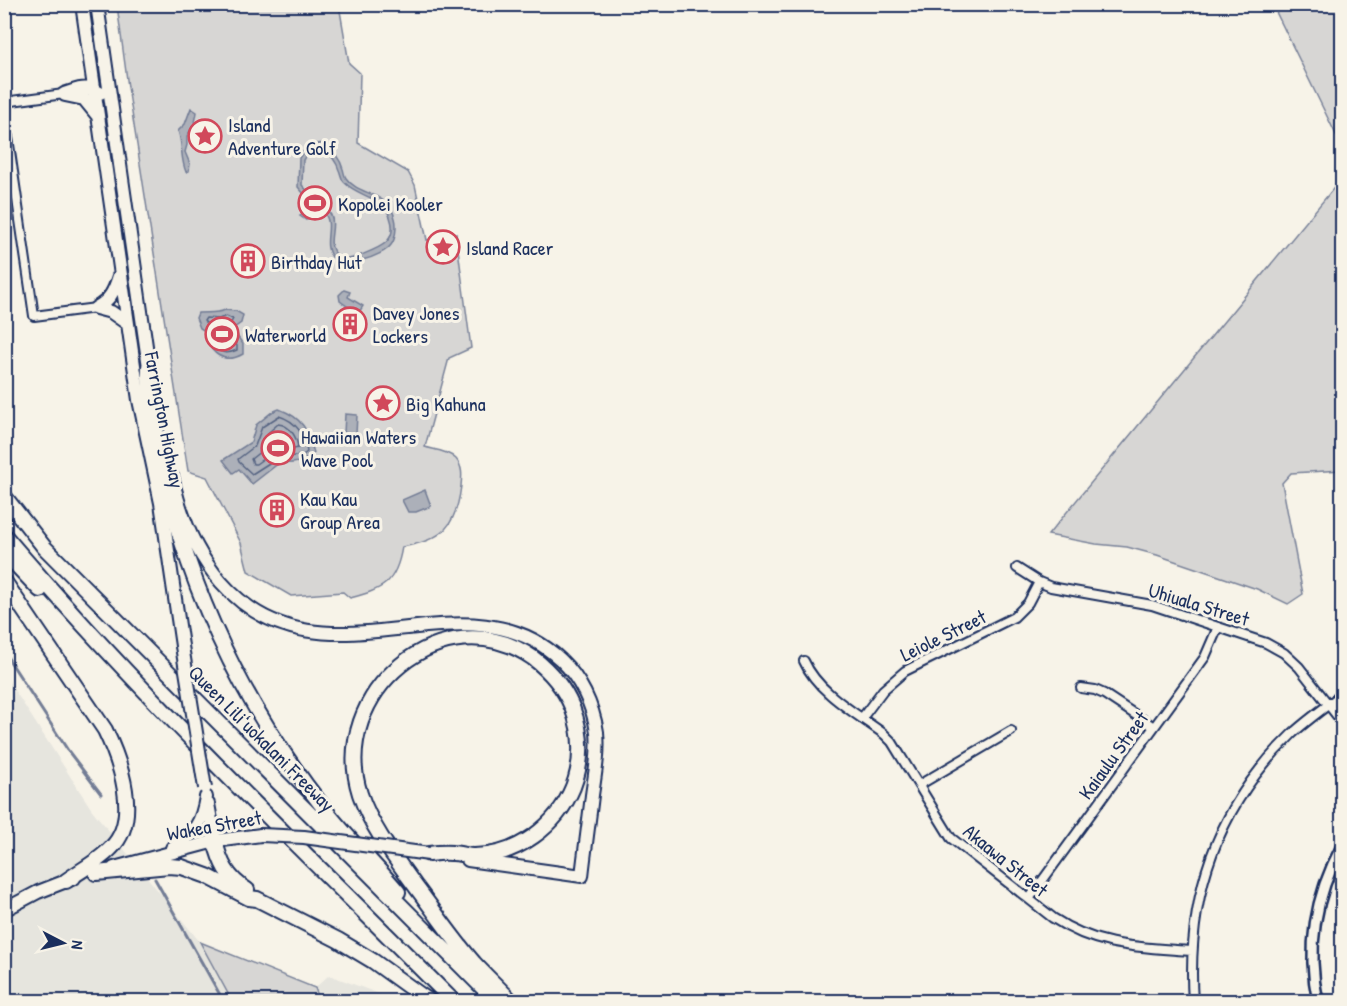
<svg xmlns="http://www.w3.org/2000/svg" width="1347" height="1006" font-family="'Patrick Hand',sans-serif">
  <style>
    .built { fill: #e6e5de }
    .green { fill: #d7d6d4; stroke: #798299; stroke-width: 1.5 }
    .water { fill: #acb0b9; stroke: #727c95; stroke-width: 1.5; fill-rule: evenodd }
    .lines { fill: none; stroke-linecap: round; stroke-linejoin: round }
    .shore { stroke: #556382; stroke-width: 1.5 }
    .stream { stroke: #727c95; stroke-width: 3 }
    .minor-casing { stroke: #1b2f5e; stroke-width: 12 }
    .tertiary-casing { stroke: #1b2f5e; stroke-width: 14 }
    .primary-casing { stroke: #1b2f5e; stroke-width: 16 }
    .motorway-casing { stroke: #1b2f5e; stroke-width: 18 }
    .minor { stroke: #f7f3e8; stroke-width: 8 }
    .tertiary { stroke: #f7f3e8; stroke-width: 9 }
    .primary { stroke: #f7f3e8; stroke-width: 12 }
    .motorway { stroke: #f7f3e8; stroke-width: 14 }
    .primary-bridge-casing { stroke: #1b2f5e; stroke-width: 16; stroke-linecap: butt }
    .primary-bridge { stroke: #f7f3e8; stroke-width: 12 }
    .labels { text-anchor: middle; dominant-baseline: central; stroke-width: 6; stroke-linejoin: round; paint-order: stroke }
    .poi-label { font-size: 20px; fill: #1b2f5e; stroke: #f7f3e8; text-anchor: start }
    .street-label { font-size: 20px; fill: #1b2f5e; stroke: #f7f3e8 }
  </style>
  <rect width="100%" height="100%" fill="#f7f3e8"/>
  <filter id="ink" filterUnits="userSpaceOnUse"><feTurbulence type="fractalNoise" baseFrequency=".0167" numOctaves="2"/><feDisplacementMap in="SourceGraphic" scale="12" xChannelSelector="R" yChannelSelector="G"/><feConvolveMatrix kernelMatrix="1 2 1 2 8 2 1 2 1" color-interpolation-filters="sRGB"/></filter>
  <g filter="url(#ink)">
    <path class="built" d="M4,674L92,810L200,942L232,1001H5Z
      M329,975L398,1001H320L315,988Z"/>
    <path class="green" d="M117,5H339L349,63L360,73L358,143L408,172L415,185L427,240L456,234L471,348L449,358L425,447C435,450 448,451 456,459C463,467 462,476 461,486C456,527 443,540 402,547C396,584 383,589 350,598L343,592L291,596L248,571L241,543L207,477L188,471L128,87Z
      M1207,5H1342V147L1275,10Z
      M1342,178V470L1291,473L1282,483L1303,594L1288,604L1257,589L1157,555L1127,547L1096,544L1048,535Z
      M200,942L315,988L320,1001H232Z"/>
    <path class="water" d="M191,108L197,112L195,123L187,136V145L185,152L190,164L189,171L186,172C180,158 183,144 178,131L185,124Z
      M325,143C333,151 340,158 343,169C344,172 344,176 346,178C358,196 388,191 395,218C397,225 396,239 391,245C382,257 344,269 332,257C321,243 335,225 324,213L315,214L306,220L300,216L309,210L311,202L298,187L299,158L308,145ZM323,148C330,154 336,160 339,170C341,174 341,179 344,182C358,197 382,196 390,217C399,242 379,248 361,255C353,258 344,263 336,254C325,243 337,227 331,215C325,204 310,195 302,185L303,160L310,149Z
      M344,290L350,292L348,297L363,306L358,314L340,301L339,295Z
      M225,310L236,311L243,315L241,323L234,328L237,336L243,344V354C224,365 207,353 207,332L200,328L196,318L198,313C207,312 216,314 225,310Z
      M279,409C303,418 308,430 314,453C304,463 293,464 279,463L252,484L239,469L233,473L223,460L251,442L256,425L272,412Z
      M345,414L357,415L356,434L344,433Z
      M425,490L431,506L416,512H408L402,500Z"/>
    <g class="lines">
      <path class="shore" d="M226,316L233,319L228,328L232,338L237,346V350C213,361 217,337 212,328C210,325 206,324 204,321L206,318L219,319Z
        M279,416C296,421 305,435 307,452L303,455L277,458L252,474L239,462L238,459L255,446L262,427Z
        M278,424C290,425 297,437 298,448L289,450L274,451L256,464H253L251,459L261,451L269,432Z"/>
      <path class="stream" d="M4,652L69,752L101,794
        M155,879L224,1002"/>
      <g class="minor-casing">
        <path id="minor" d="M4,102L64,94
          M4,110L34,316L96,308
          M1017,568L1039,582L1051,587L1152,605L1266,643L1284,653L1299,667L1342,722
          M804,661C818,693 857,714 884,734L892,742L951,838L1053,918C1098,948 1140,947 1192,951
          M1081,688L1095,690L1104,694L1154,727
          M862,718L883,690L905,671L1014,617L1028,603L1039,582
          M919,785L1011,731
          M1029,899L1205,657L1218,627
          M1193,1002C1186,898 1216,807 1292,734C1307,720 1326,707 1342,694"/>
      </g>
      <g class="tertiary-casing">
        <path id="tertiary" d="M1318,1002C1306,947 1316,894 1342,846"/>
      </g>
      <g class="primary-casing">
        <path id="primary" d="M82,4L139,400L161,503L182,646
          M97,4L149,367L151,374
          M64,94C77,89 87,85 100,93
          M65,95L84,99L97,115
          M96,308C110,300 114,292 119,276
          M96,308L111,312L128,324
          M172,476C180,515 195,552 221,582C321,697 464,568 561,660C580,678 593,705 597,732C599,753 595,774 592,795C589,822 585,849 582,876L468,860
          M208,804L215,841
          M172,848C195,833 202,823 206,797
          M114,868L215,841L261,835
          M4,910L38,892L74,878
          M4,1001L5,1002"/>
      </g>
      <g class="motorway-casing">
        <path id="motorway" d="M149,367C148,398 156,430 162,461C167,486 172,512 180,536C211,635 261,729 326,811C348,839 375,864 398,892
          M4,496L44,547L497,1002
          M4,535C144,700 302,849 454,1002
          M4,552L40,590
          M4,581L105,730C120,761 141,819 111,848C99,861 81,870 66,881
          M215,841C220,862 227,878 247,890
          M429,854C436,853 444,852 452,853C459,853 467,856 474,856C517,856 557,826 573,787C583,761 582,733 572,707C564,688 550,671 533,658C443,595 328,694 360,794C371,827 395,858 416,887C435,912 453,939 474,963C486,976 500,989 512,1002
          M96,873L169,866L182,867L207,876L249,898L257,899L338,940L373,961L430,1002"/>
      </g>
      <use href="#minor" class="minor"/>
      <use href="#tertiary" class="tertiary"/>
      <use href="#primary" class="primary"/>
      <use href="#motorway" class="motorway"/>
      <g class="primary-bridge-casing">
        <path id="primary-bridge" d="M182,646L205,788
          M261,835L304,837L429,854"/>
      </g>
      <use href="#primary-bridge" class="primary-bridge"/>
    </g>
  </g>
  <defs>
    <g id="sight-ring" transform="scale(1.725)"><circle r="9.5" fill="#f7f3e8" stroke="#d1495b" stroke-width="1.5"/><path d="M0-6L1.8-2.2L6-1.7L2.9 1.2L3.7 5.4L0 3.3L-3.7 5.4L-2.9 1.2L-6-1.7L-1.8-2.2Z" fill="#d1495b"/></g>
    <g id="stadium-ring" transform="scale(1.725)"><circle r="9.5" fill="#f7f3e8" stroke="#d1495b" stroke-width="1.5"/><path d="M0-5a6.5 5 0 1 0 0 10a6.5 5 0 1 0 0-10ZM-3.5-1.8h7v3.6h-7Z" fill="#d1495b"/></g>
    <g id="building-ring" transform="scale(1.725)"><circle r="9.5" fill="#f7f3e8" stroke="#d1495b" stroke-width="1.5"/><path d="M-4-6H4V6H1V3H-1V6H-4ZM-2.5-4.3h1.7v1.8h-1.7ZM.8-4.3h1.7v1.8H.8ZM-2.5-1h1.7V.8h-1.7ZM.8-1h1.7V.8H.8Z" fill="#d1495b"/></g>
  </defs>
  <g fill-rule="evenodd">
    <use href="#sight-ring" x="205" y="136"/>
    <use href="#stadium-ring" x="315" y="203"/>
    <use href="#sight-ring" x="443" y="247"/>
    <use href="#building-ring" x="248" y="261"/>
    <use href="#building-ring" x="350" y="324"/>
    <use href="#stadium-ring" x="222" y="334"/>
    <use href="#sight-ring" x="383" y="403"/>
    <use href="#stadium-ring" x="278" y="448"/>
    <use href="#building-ring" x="277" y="510"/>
  </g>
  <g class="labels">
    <g class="poi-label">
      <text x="228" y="124">Island<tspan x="228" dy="23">Adventure Golf</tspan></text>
      <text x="338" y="203">Kopolei Kooler</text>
      <text x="466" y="247">Island Racer</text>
      <text x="271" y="261">Birthday Hut</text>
      <text x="373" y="312">Davey Jones<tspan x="373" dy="23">Lockers</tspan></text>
      <text x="245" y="334">Waterworld</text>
      <text x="406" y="403">Big Kahuna</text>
      <text x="301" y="436">Hawaiian Waters<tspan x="301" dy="23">Wave Pool</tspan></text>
      <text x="300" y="498">Kau Kau<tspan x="300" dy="23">Group Area</tspan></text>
    </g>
    <g class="street-label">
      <text transform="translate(165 420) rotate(79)">Farrington Highway</text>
      <text transform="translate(1199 604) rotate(17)">Uhiuala Street</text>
      <text transform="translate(943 635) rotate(-26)">Leiole Street</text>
      <text transform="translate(262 738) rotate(45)">Queen Liliʻuokalani Freeway</text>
      <text transform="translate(1113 755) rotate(-54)">Kaiaulu Street</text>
      <text transform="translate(214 825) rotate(-10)">Wakea Street</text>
      <text transform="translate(1006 860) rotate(39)">Akaawa Street</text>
    </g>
  </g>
  <rect width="1347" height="1006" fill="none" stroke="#f7f3e8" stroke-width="24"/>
  <rect x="12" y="12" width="1323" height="982" fill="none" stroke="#1b2f5e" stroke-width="2" filter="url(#ink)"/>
  <g transform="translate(63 943) rotate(97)" stroke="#f7f3e8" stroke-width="4.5" paint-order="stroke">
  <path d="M0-4.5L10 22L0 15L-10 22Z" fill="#1b2f5e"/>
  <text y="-9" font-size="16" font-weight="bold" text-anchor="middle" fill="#1b2f5e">N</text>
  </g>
</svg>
